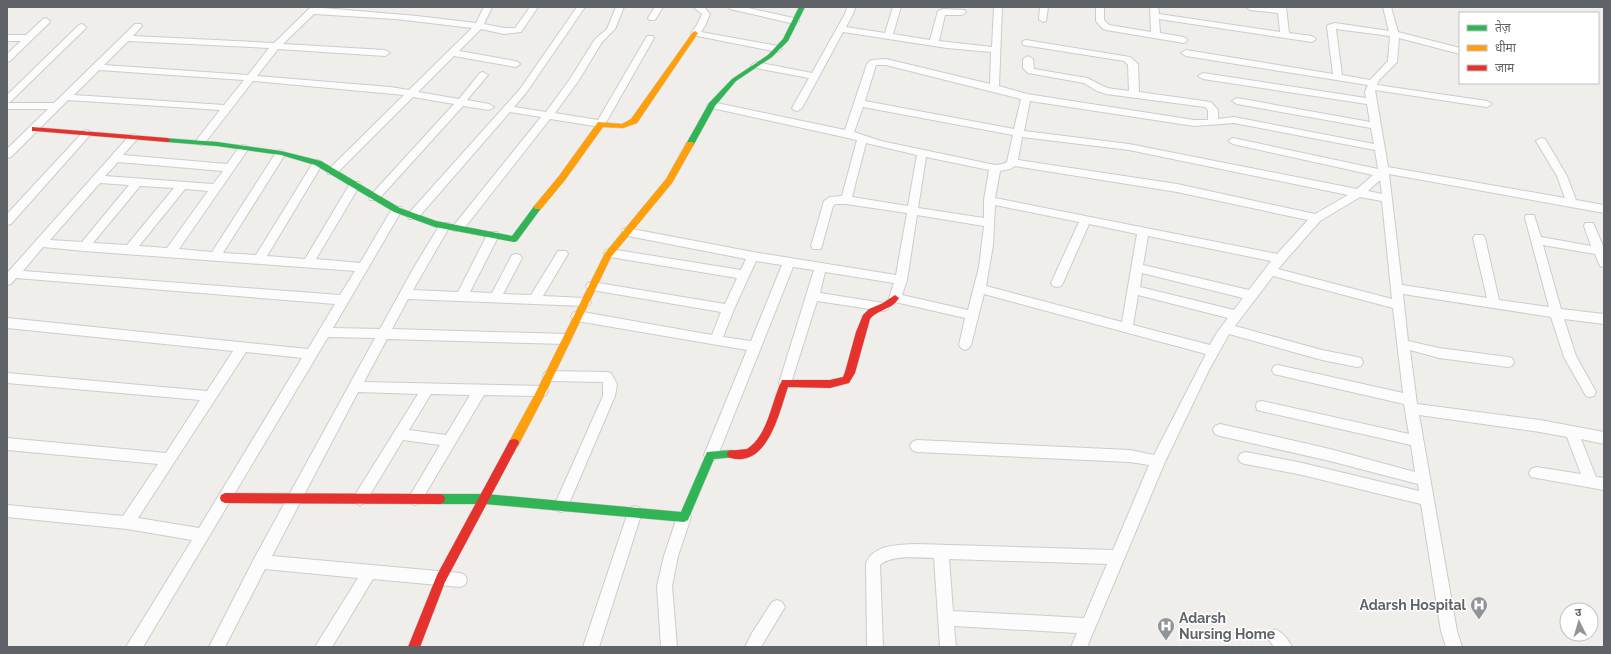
<svg xmlns="http://www.w3.org/2000/svg" width="1611" height="654" font-family="Raleway,'Noto Sans Devanagari',sans-serif">
  <style>
    .lines { fill: none; stroke-linecap: round; stroke-linejoin: round }
    .street-casing { stroke: #cbcccc; stroke-width: 2 }
    .fast-casing { stroke: #cacacb; stroke-width: 1 }
    .slow-casing { stroke: #cacacb; stroke-width: 1 }
    .jam-casing { stroke: #cacacb; stroke-width: 1 }
    .street { fill: #fdfcfc; fill-rule: evenodd }
    .fast { fill: #30b455; fill-rule: evenodd }
    .slow { fill: #ff9f0a; fill-rule: evenodd }
    .jam { fill: #e5322d; fill-rule: evenodd }
    .labels { text-anchor: middle; dominant-baseline: central; stroke-width: 3; stroke-linejoin: round; paint-order: stroke }
    .near-poi-label { font-size: 14px; font-weight: bold; fill: #5f6368; stroke: #fff; text-anchor: end }
  </style>
  <rect width="100%" height="100%" fill="#efeeea"/>
  <g class="lines">
    <g class="street-casing">
      <path id="street" d="M311,7L417,16L476,23L484,7H492L484,24L504,28H515L530,7H538L521,32L504,34L481,29L459,51L515,61L518,62L520,64L518,66L515,67L454,56L418,92L459,99L480,73L483,72L488,75L467,100L489,104L494,107L489,110L463,106L378,200H370L369,197L454,104L413,97L336,174H328L327,172L328,170L404,95L253,81L204,144L200,145L195,142L220,110L68,100L11,157L7,158V149L48,109H7V103H54L135,24H141L142,26L133,36L274,43ZM314,14L396,19L472,28L409,90L390,87L257,76L278,49L385,56L390,53L385,50L283,44ZM128,41L269,48L248,75L104,65ZM99,70L244,80L224,105L74,95Z
        M577,7H585L526,93L514,107L546,112L570,79L595,39L607,29L616,7H624L615,29L602,42L579,80L555,113L598,120L646,38L647,36H653L654,38L604,126L601,127L550,119L462,231H454L453,228L454,225L541,117L510,112L417,219H409L408,216L409,213L520,89Z
        M655,7H663L655,20H649L648,18Z
        M693,7H704L710,14L705,26L701,32L778,46L782,49L778,52L692,35L691,33L697,25L702,14Z
        M729,7H744L798,19L799,21L795,24L730,9Z
        M847,7H855L854,12L846,27L885,33L893,7H901L893,34L930,40L938,11L943,9L965,10L966,12L962,15H945L939,41L992,47L994,7H1002L999,86L1027,94L1194,120H1208V110L1205,107L1106,94L1097,91L1084,83L1028,73L1023,68V59L1028,56L1033,59L1034,69L1087,78L1107,88L1129,91L1128,65L1124,61L1023,45L1022,43L1023,41L1026,40L1130,57L1138,64L1139,92L1211,102L1218,110V119L1234,117L1374,144L1371,128L1237,104L1232,101L1237,98L1370,122L1367,104L1203,79L1198,76L1203,73L1366,98L1365,92L1368,85L1186,56L1181,53L1186,50L1333,74L1327,27L1328,25L1335,23L1389,31L1383,7H1391L1398,32L1460,48V54L1399,38L1397,62L1379,80L1377,85L1487,101L1492,104L1487,107L1375,90L1388,167L1565,198L1557,176L1536,141L1541,138L1545,139L1567,176L1576,200L1604,205V213L1389,174L1402,285L1487,298L1473,238L1475,235H1483L1485,238L1499,300L1549,307L1525,218L1526,215H1534L1541,237L1591,246L1584,226L1585,223H1593L1604,248V267L1600,266L1595,254L1543,245L1561,309L1604,314V324L1564,319L1576,356L1596,392L1594,396L1590,397L1586,396L1564,357L1551,317L1403,294L1408,341L1439,348L1508,357L1512,358L1514,362L1512,366L1508,367L1439,358L1410,350L1417,404L1540,420L1604,432V444L1581,439L1596,477L1604,478V490L1531,477L1529,473L1531,469L1536,467L1581,474L1567,437L1540,432L1419,415L1457,631L1462,647H1446L1441,631L1421,504L1298,474L1245,464L1240,462L1238,458L1240,454L1245,452L1298,462L1419,491L1418,484L1330,461L1220,436L1215,434L1213,430L1215,426L1220,424L1330,449L1415,472L1411,445L1257,410L1256,406L1257,402L1262,401L1409,434L1404,404L1278,375L1274,374L1272,370L1274,366L1278,365L1403,393L1393,308L1273,276L1235,326L1322,350L1357,357L1361,358L1363,362L1361,366L1357,367L1322,360L1229,334L1209,370L1165,462L1087,647H1071L1077,633L954,626L956,647H940L934,558C918,558 893,554 880,565L883,647H867L866,563C874,544 898,545 916,544L1113,550L1149,465L1130,462L917,452L912,450L910,446L912,442L917,440L1130,450L1154,455L1206,354L984,294L971,345L969,348L965,350L961,348L959,345L965,318L891,301L889,298L894,283L825,272L820,293L883,303L887,304L889,307L887,310L883,311L817,301L791,383L789,387L785,388L781,387L779,383L814,270L793,267L718,455L716,459L711,461L706,459L704,455L747,350L577,321L573,319L571,316L573,313L577,311L712,335L721,312L592,290L588,289L586,286L588,283L592,282L725,304L737,278L610,257L606,256L604,253L606,250L610,249L741,270L746,259L623,235L622,232L623,229L627,228L753,252L896,275L907,213L846,204H836L833,206L821,249H813L811,246L824,201L830,197L842,196L857,140L712,108L707,105L712,102L845,130L867,64L871,60L886,59L990,84L991,52L947,48L843,32L802,108L797,111L794,110L792,108L809,78L756,68L751,65L756,62L812,73L846,12ZM1336,29L1390,36L1388,61L1370,80L1342,75ZM876,65H886L1021,99L1014,129L865,101ZM1030,101L1194,126L1234,123L1375,150L1378,169L1233,138L1228,141L1233,144L1373,175L1357,189L1129,144L1024,131ZM863,107L1013,135L1007,162L1003,164L995,165L881,141L854,132ZM1022,137L1129,150L1348,195L1315,214L1177,184L1018,160ZM866,143L917,155L908,206L852,197ZM926,157L989,170L984,200V218L918,208ZM1015,166L1177,192L1308,220L1277,254L995,198L1000,171L1010,169ZM1380,180L1382,194L1368,191ZM1360,197L1382,201L1392,299L1278,269L1320,221ZM995,205L1079,222L1051,283L1053,286L1057,287L1061,286L1063,283L1089,224L1137,234L1122,322L986,286L993,245ZM917,215L984,226L979,267L968,310L902,295L907,280ZM1148,236L1271,261L1249,290L1143,265ZM756,261L782,265L751,341L723,337L734,309ZM1142,273L1243,298L1234,310L1140,287ZM1138,295L1228,318L1216,334L1210,345L1133,325ZM949,559L1107,564L1084,618L953,611Z
        M1040,7H1048L1046,21L1043,22L1039,19Z
        M1096,7H1104V20L1109,25L1151,32L1150,7H1158L1159,14L1280,32L1278,13L1250,10L1246,7H1286L1289,33L1312,36L1316,39L1312,42L1159,19L1160,33L1184,37L1188,40L1184,43L1106,30L1103,29L1096,21Z
        M46,18L50,21L49,23L10,61L7,62V54L21,41H7V35H26L43,19Z
        M82,24L86,27L85,29L10,102L7,103V95L79,25Z
        M87,130L92,133L90,135L11,224L7,225V214L84,131Z
        M134,134L139,137L123,155L227,164L240,146L244,145L249,148L179,249L212,252L277,151L281,150L286,153L223,253L256,255L314,161L318,160L323,163L267,256L305,259L351,182H359L360,185L316,259L360,263L393,207H401L402,210L333,328L380,329L413,269L441,223H449L450,226L413,290L458,292L487,235L489,232H497L499,235L470,292L492,293L512,255L516,254L520,255L522,258L503,294L531,295L558,251H566L568,254L543,296L585,298L589,299L591,302L589,305L585,306L408,299L392,329L566,334L570,336L572,339L570,342L566,344L387,339L364,382L542,386L546,387L548,391L546,395L542,396L484,395L420,503L415,505L410,503L408,499L440,445L403,440L365,503L360,505L355,503L353,499L355,495L418,394L358,392L272,556L460,573L465,575L467,580L465,585L460,587L373,579L332,647H315L358,578L265,569L225,647H209L255,557L375,338L328,337L143,647H126L192,540L127,529L7,517V505L123,516L158,464L7,450V438L166,453L200,400L7,383V373L207,391L233,351L7,328V318L308,349L335,304L16,278L11,284L7,285V273L9,271L130,135ZM118,162L223,171L213,184L105,176ZM100,183L129,185L82,242L50,240ZM140,186L174,188L127,245L93,243ZM185,189L208,191L167,248L139,246ZM43,247L84,251L355,271L340,295L23,271ZM246,352L302,358L199,528L138,518ZM431,394L470,395L446,435L409,430Z
        M549,371L607,372L611,373L617,384L615,396L568,506L566,510L561,512L556,510L554,506L603,396V382L549,381L545,380L543,376L545,372Z
        M635,506L640,508L642,512L599,647H583L628,512L630,508Z
        M684,511L689,512L691,517L678,556L672,586L677,647H661L657,586L664,556L677,517L679,512Z
        M777,600L782,602L785,607L761,647H745L752,633L772,602Z
        M1275,629C1283,633 1288,639 1292,647H1274L1267,637L1270,632Z"/>
    </g>
    <g class="fast-casing">
      <path id="fast" d="M799,7H805L788,41L772,57L736,81L715,106L693,146H687L686,144L709,103L732,79L768,55L783,39Z
        M164,138L217,142L281,151L321,161L400,208L436,221L512,236L535,205H541L542,207L517,241L514,242L435,227L394,212L315,165L281,155L217,146L167,142L163,140Z
        M732,450L736,451L737,454L736,457L714,459L688,520L684,522L485,504H440L436,502L435,499L436,496L440,494H485L681,512L707,452Z"/>
    </g>
    <g class="slow-casing">
      <path id="slow" d="M695,31L698,33L637,123L623,128L603,127L565,180L541,209H535L534,207L535,205L559,176L598,122L622,124L631,119L693,32Z
        M687,142H693L694,144L672,183L611,257L543,398L518,446L514,447L510,446L509,443L510,440L534,396L605,253L666,179Z"/>
    </g>
    <g class="jam-casing">
      <path id="jam" d="M32,127L167,138L171,140L167,142L35,131H32Z
        M895,295L899,298C892,310 878,309 870,319L855,373L849,383L830,388L788,387C779,413 767,471 728,457L727,454L728,451L747,449C769,434 771,402 782,380H830L843,377L845,372L856,332L863,315L869,309L883,303Z
        M514,439L518,440L519,443L445,582L420,647H408L437,575L510,440Z
        M225,493L440,494L444,496L445,499L444,502L440,504L225,503L221,501L220,498L221,495Z"/>
    </g>
    <use href="#street" class="street"/>
    <use href="#fast" class="fast"/>
    <use href="#slow" class="slow"/>
    <use href="#jam" class="jam"/>
  </g>
  <defs>
    <g id="hospital-pin" transform="scale(0.9)"><path d="M0 17L-7.5 6A9.5 9.5 0 1 1 7.5 6Z" fill="#919496" stroke="#fff"/><path d="M-5-5h3v3.5h4V-5h3V5h-3V1.5h-4V5h-3Z" fill="#fff"/></g>
  </defs>
  <g fill-rule="evenodd">
    <use href="#hospital-pin" x="1479" y="605"/>
    <use href="#hospital-pin" x="1166" y="626"/>
  </g>
  <g class="labels">
    <g class="near-poi-label">
      <text x="1466" y="605">Adarsh Hospital</text>
      <text x="1179" y="618" text-anchor="start">Adarsh<tspan x="1179" dy="16">Nursing Home</tspan></text>
    </g>
  </g>
  <rect width="1611" height="654" fill="none" stroke="#5f6368" stroke-width="16"/>
  <rect x="1459" y="12" width="140" height="72" fill="#ffffff" stroke="#bfc1c3"/>
  <rect x="1467" y="25" width="20" height="6" fill="#30b455" stroke="#bfc1c3"/>
  <text x="1495" y="32" font-size="12" fill="#5f6368">तेज़</text>
  <rect x="1467" y="45" width="20" height="6" fill="#ff9f0a" stroke="#bfc1c3"/>
  <text x="1495" y="52" font-size="12" fill="#5f6368">धीमा</text>
  <rect x="1467" y="65" width="20" height="6" fill="#e5322d" stroke="#bfc1c3"/>
  <text x="1495" y="72" font-size="12" fill="#5f6368">जाम</text>
  <g transform="translate(1579 622) rotate(355)"><circle r="19" fill="#ffffff" stroke="#bfc1c3"/>
  <path d="M0-3L7 15L0 10L-7 15Z" fill="#919496"/>
  <text y="-6" font-size="11" font-weight="bold" text-anchor="middle" fill="#5f6368">उ</text>
  </g>
</svg>
